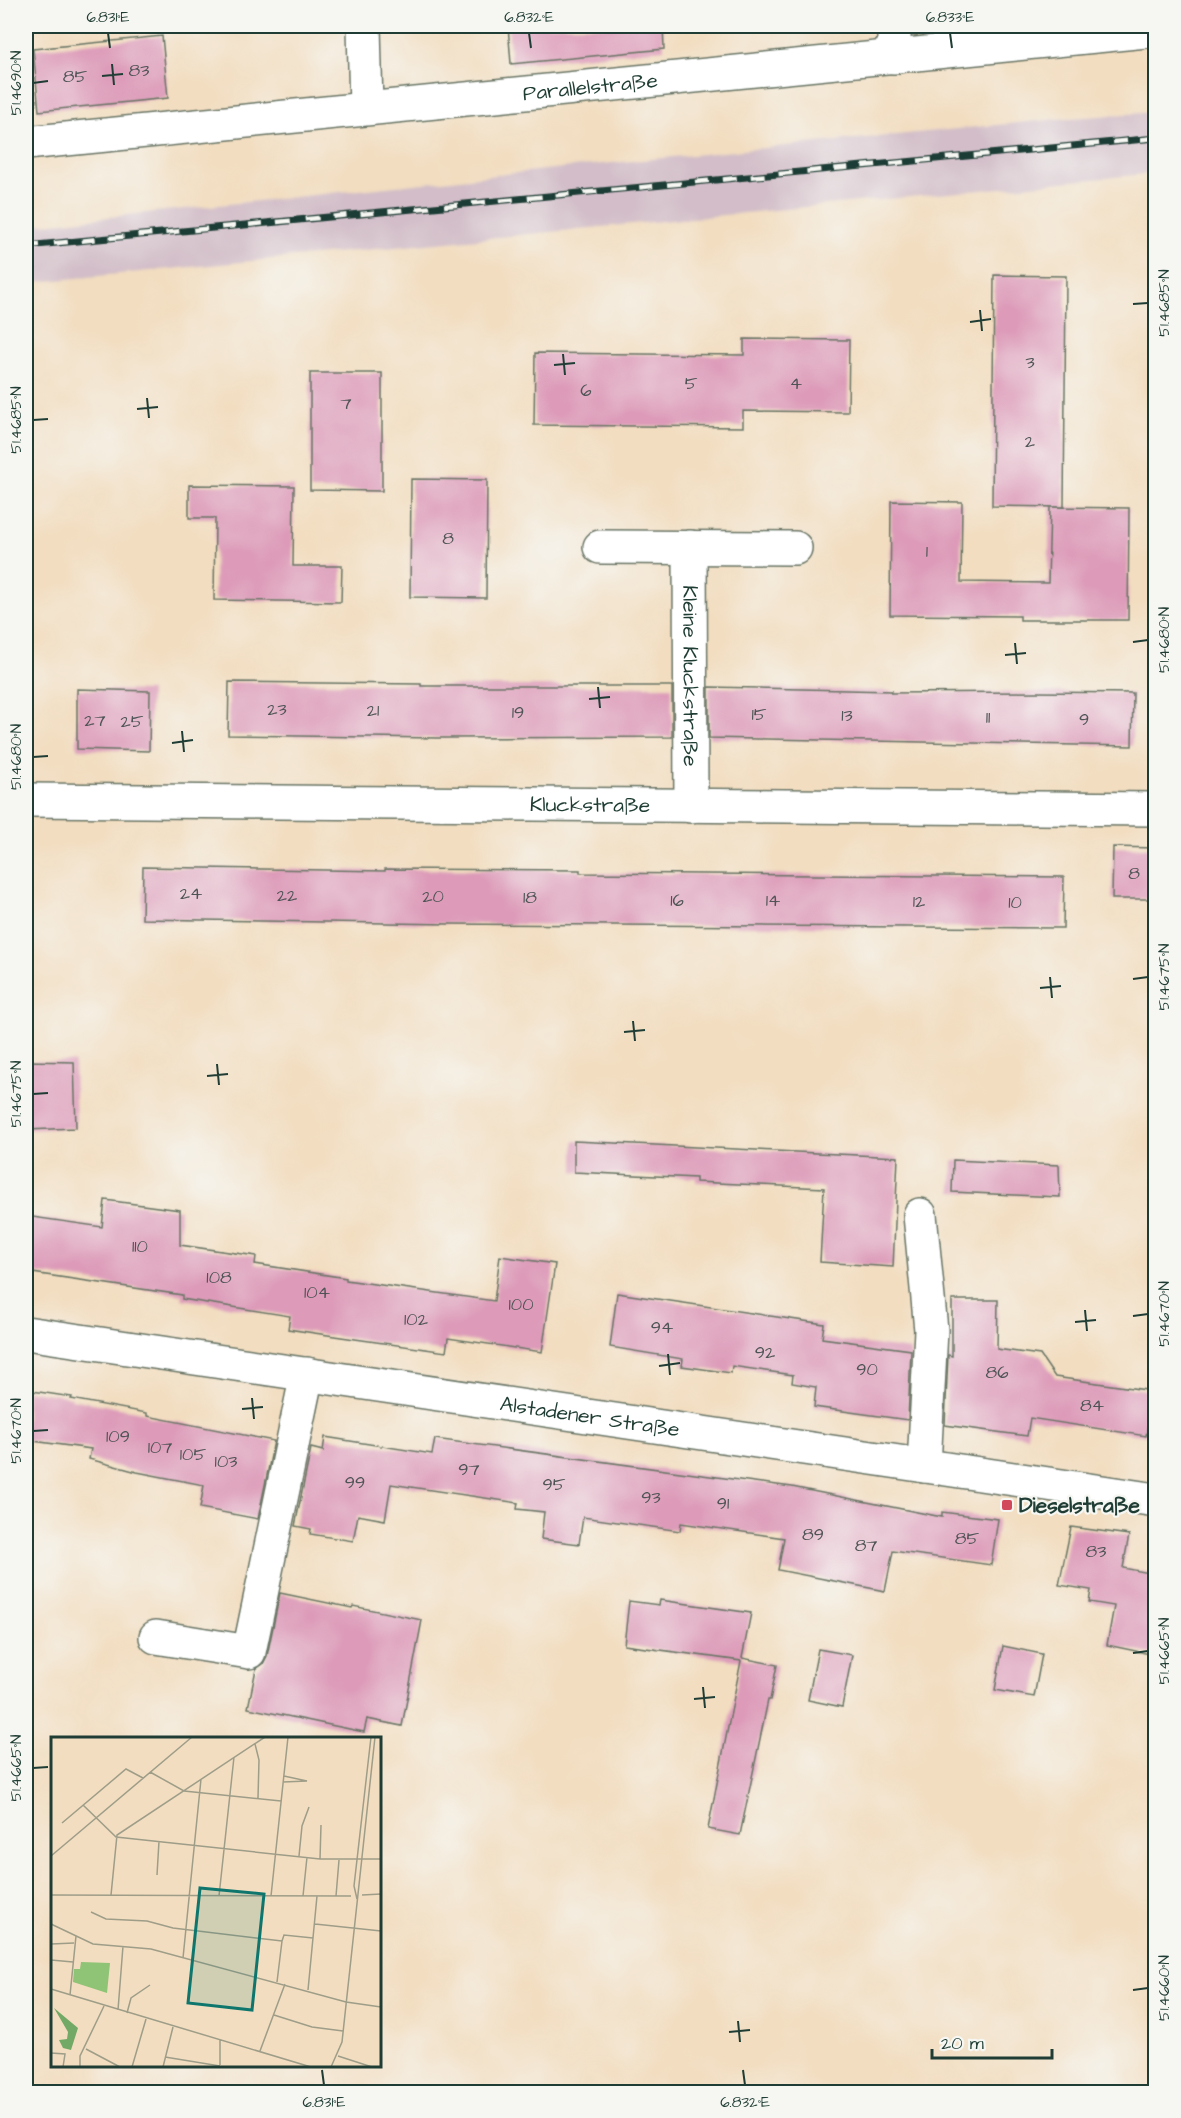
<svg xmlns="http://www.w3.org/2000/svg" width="1181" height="2118" font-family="'Architects Daughter',sans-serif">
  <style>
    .industrial { fill: #d2bdc8 }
    .building { fill: #dd9bb9 }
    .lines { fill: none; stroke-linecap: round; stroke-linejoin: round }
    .minor-casing { stroke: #697565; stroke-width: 36 }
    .minor { stroke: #fff; stroke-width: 33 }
    .rail-casing { stroke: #1f3d34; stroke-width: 7 }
    .rail { stroke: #f6f6f2; stroke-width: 4.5; stroke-dasharray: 14; stroke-linecap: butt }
    .ticks { fill: none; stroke: #1f3d34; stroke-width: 2 }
    .poi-dot { fill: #d1495b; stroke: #f6f6f2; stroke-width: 2 }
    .labels { text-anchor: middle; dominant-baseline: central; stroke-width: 4.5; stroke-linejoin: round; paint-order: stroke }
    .number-label { font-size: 18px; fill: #4e5455 }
    .street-label { font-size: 21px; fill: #1f3d34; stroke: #f6f6f2 }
    .poi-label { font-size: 21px; font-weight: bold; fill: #1f3d34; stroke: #f6f6f2; text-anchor: start }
    .inset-road { fill: none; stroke: #9e9d88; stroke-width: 1.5 }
    .view { fill: #0f766e; fill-opacity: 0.15; stroke: #0f766e; stroke-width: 3 }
    .inset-edge { fill: none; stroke: #1f3d34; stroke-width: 3 }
    .neatline { fill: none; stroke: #1f3d34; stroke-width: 2 }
    .ticks-label { font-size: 15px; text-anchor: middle; fill: #1f3d34 }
  </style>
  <rect width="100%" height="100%" fill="#f6f6f2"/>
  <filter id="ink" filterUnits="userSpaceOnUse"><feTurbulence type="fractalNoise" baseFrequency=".0167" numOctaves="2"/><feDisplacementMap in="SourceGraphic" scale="12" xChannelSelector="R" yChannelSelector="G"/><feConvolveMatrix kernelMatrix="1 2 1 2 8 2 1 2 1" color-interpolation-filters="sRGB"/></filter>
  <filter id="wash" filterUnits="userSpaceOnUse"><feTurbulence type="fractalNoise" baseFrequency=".008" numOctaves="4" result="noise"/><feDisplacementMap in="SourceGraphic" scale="24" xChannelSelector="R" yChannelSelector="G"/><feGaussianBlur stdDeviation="1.35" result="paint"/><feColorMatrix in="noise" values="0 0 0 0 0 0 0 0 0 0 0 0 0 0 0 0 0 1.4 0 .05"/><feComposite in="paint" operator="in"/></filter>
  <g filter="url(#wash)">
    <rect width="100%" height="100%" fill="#f2ddc0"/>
    <path class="industrial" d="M1155,112V173L26,283V226L572,167L1058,119Z"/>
    <g id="blocks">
      <path class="building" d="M508,26H663L664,49L511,64Z
        M162,36L168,98L39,111L33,49Z
        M994,275L1066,276L1064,507L992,506Z
        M744,339L849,340L848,412L743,411V427L534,425L535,353L744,355Z
        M310,373H382V491L310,490Z
        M411,479L487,480L486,598L410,597Z
        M189,485L294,486L293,566H342L341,602L214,600L215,518H189Z
        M891,501L962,502L961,582L1048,583L1050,507L1129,508L1128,620H1020V616L890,615Z
        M229,682L421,684V686H672V737L437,738L228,735Z
        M709,687L892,691L891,693L1036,692L1133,693L1132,746L709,738Z
        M77,689L150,691L149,751L77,749Z
        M1113,847L1155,848V899H1112Z
        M143,867L385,871V869L580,870V873L1064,877L1063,928L450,924L142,919Z
        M26,1061L74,1062L76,1128L26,1130Z
        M574,1141L898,1157L893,1267L820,1262L824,1188L696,1182V1178L574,1172Z
        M953,1160L1059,1165L1060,1197L952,1192Z
        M105,1200L180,1210V1245L256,1256L255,1264L346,1278V1280L494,1301L500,1256L555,1264L542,1352L448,1338L446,1352L341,1337L288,1329L290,1316L182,1299V1295L26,1272V1216L102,1227Z
        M617,1293L824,1324L822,1338L911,1350L908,1420L814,1407L816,1387L792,1383L793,1375L732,1366L731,1373L682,1366L683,1359L610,1347Z
        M952,1300H998L997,1349L1040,1355L1055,1377L1153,1391L1146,1436L1030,1418L1027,1436L945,1425L948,1355L952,1356Z
        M26,1390L72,1397L71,1399L147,1413V1416L274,1441L258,1519L200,1508L204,1485L137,1472L89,1459L91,1449L26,1440Z
        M325,1437L432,1454L435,1439L792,1487L942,1517V1512L998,1519L991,1565L893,1551L885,1591L778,1570L784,1538L681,1523L680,1531L583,1517L579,1544L541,1539L544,1512L517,1509L518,1503L391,1484L385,1520L358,1515L353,1541L310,1534L311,1529L295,1526L311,1448L323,1451Z
        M1071,1527L1129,1535L1123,1568L1155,1574V1655L1107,1645L1114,1606L1089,1602L1091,1590L1059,1585Z
        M280,1593L352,1608L353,1606L422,1620L402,1726L367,1719L364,1732L248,1708L256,1669L263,1664L267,1656Z
        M660,1600L751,1613L742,1658L777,1665L770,1700H768L740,1835L708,1829L741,1661L624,1645L629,1601L659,1605Z
        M1003,1646L1042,1654L1034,1697L995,1690Z
        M818,1649L852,1655L842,1707L808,1700Z"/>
    </g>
  </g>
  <g filter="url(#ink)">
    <use href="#blocks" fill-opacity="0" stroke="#697565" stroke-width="1.5"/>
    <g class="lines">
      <g class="minor-casing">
        <g id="minor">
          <path d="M364,26L366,108"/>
          <path d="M894,57V26"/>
          <path id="s1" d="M26,143L1156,30"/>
          <path d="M600,547L795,548"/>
          <path id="s2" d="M690,547L691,806"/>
          <path id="s3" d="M26,800L1156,809"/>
          <path d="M920,1215L931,1330L924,1466"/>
          <path id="s4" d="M26,1333L1156,1500"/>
          <path d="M156,1637L249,1652L307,1374"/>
        </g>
      </g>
      <use href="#minor" class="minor"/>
      <g class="rail-casing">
        <path id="rail" d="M26,246L1156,138"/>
      </g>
      <use href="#rail" class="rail"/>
    </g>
  </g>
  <path class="ticks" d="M108,33L110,48M529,33L531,48M950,33L952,48M112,64L114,85M102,76L123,74M33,83L48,81M1133,304L1148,303M980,310L982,331M970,322L991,319M563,354L565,375M554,365L575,363M147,398L149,418M137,409L158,407M33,420L48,419M1133,642L1148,640M1015,643L1017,664M1005,655L1026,653M598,687L600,708M589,699L610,697M182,731L184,752M172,743L193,740M33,757L48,756M1050,977L1052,998M1133,979L1148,977M1040,988L1061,986M633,1021L635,1041M624,1032L645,1030M217,1064L219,1085M207,1076L228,1074M33,1094L48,1093M1085,1310L1087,1331M1133,1316L1148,1314M1075,1322L1096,1320M668,1354L670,1375M659,1366L680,1363M252,1398L254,1419M242,1409L263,1407M33,1431L48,1430M1133,1653L1148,1651M703,1687L705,1708M694,1699L715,1697M33,1768L48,1767M1133,1990L1148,1988M738,2021L740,2042M729,2032L750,2030M322,2070L324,2085M743,2070L745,2085"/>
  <rect class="poi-dot" x="1001" y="1499" width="12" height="12" rx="3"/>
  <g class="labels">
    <g class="number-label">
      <text x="139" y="70">83</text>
      <text x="75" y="76">85</text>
      <text x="1030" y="362">3</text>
      <text x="691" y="383">5</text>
      <text x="796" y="383">4</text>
      <text x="586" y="390">6</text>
      <text x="346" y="403">7</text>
      <text x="1030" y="441">2</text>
      <text x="448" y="538">8</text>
      <text x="927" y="551">1</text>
      <text x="277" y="709">23</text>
      <text x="373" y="710">21</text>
      <text x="518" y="712">19</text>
      <text x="759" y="714">15</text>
      <text x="847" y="715">13</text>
      <text x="988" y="717">11</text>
      <text x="1084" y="719">9</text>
      <text x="95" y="720">27</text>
      <text x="132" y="721">25</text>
      <text x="1134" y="873">8</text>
      <text x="191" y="893">24</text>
      <text x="287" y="895">22</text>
      <text x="433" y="896">20</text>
      <text x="530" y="897">18</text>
      <text x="677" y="900">16</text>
      <text x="773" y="900">14</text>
      <text x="919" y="901">12</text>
      <text x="1015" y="902">10</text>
      <text x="140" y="1246">110</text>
      <text x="219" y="1277">108</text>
      <text x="317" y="1292">104</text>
      <text x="521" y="1304">100</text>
      <text x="416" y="1319">102</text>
      <text x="662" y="1327">94</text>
      <text x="765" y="1352">92</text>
      <text x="867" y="1369">90</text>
      <text x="997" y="1372">86</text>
      <text x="1092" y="1405">84</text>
      <text x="118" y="1436">109</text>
      <text x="160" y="1447">107</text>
      <text x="193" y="1454">105</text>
      <text x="226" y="1461">103</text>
      <text x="469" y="1469">97</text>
      <text x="355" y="1482">99</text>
      <text x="554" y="1484">95</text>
      <text x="651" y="1497">93</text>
      <text x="723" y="1503">91</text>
      <text x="813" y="1534">89</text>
      <text x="967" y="1538">85</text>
      <text x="866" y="1545">87</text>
      <text x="1096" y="1551">83</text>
    </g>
    <g class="street-label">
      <text stroke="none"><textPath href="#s1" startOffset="567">Parallelstraße</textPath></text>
      <text stroke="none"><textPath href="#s2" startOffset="129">Kleine Kluckstraße</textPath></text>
      <text stroke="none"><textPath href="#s3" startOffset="564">Kluckstraße</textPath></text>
      <text stroke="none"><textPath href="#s4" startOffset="570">Alstadener Straße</textPath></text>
    </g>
    <g class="poi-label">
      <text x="1019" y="1505">Dieselstraße</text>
    </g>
  </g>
  <g transform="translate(51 1737)">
    <rect width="330" height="330" fill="#f2ddc0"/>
    <path d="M30,225L59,226L56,256L22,245L23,232H29Z" fill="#8fc375"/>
    <path d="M3,271L27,291L20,313L12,311L8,303L16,302L17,295Z" fill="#73a966"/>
    <path class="inset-road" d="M204,7L208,23L207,61M99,35L133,54L230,64M232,45L256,44L233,39M32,68L65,100L269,122H330M11,86L75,32L92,41M0,119L141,0M248,119L251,89L258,70M269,122L270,88M106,138L108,104M0,158L300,159M60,158L66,98L214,0M311,158L330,157M168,159L183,20M220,159L237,0M252,159L256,120M285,159L288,123M306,162L303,149L320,0M40,175L55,182L96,184L122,191L231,204M0,187L42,207L100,212L295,265L330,270M264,187L330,194M231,204L233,198L262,201M0,207L23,206M132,221L150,42M0,223L22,225M226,245L231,204M0,252L260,330M257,253L266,159M19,258L25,199M67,273L72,209M76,276L80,261L99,248M223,278L261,290L292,294M35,312L69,330M209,314L234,247M0,316L14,317L12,330M287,319L321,330M114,320L169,329M169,328V303M29,330V319L53,269M81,330L95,282M112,330L122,290M280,330L291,305L324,0"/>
    <path class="view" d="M149,151L213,157L201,273L137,266Z"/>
    <rect width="330" height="330" class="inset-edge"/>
  </g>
  <rect width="1181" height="2118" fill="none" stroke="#f6f6f2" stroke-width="66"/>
  <path d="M932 2049v9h120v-9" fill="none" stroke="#1f3d34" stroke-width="3"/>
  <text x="941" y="2049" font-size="18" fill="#1f3d34" stroke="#f6f6f2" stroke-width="4.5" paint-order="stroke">20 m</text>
  <rect x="33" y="33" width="1115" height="2052" class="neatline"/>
  <g class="ticks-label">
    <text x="108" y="22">6.831°E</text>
    <text x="529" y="22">6.832°E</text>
    <text x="950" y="22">6.833°E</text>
    <text transform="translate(16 83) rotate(-90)" y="5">51.4690°N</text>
    <text transform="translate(1164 303) rotate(-90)" y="5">51.4685°N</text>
    <text transform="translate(16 420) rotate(-90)" y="5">51.4685°N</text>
    <text transform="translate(1164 640) rotate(-90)" y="5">51.4680°N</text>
    <text transform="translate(16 757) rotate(-90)" y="5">51.4680°N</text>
    <text transform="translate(1164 977) rotate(-90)" y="5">51.4675°N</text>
    <text transform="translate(16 1094) rotate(-90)" y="5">51.4675°N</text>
    <text transform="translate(1164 1314) rotate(-90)" y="5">51.4670°N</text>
    <text transform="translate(16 1431) rotate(-90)" y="5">51.4670°N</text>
    <text transform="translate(1164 1651) rotate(-90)" y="5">51.4665°N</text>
    <text transform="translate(16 1768) rotate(-90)" y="5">51.4665°N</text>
    <text transform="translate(1164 1988) rotate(-90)" y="5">51.4660°N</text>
    <text x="324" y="2107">6.831°E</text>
    <text x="745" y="2107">6.832°E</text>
  </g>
</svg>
